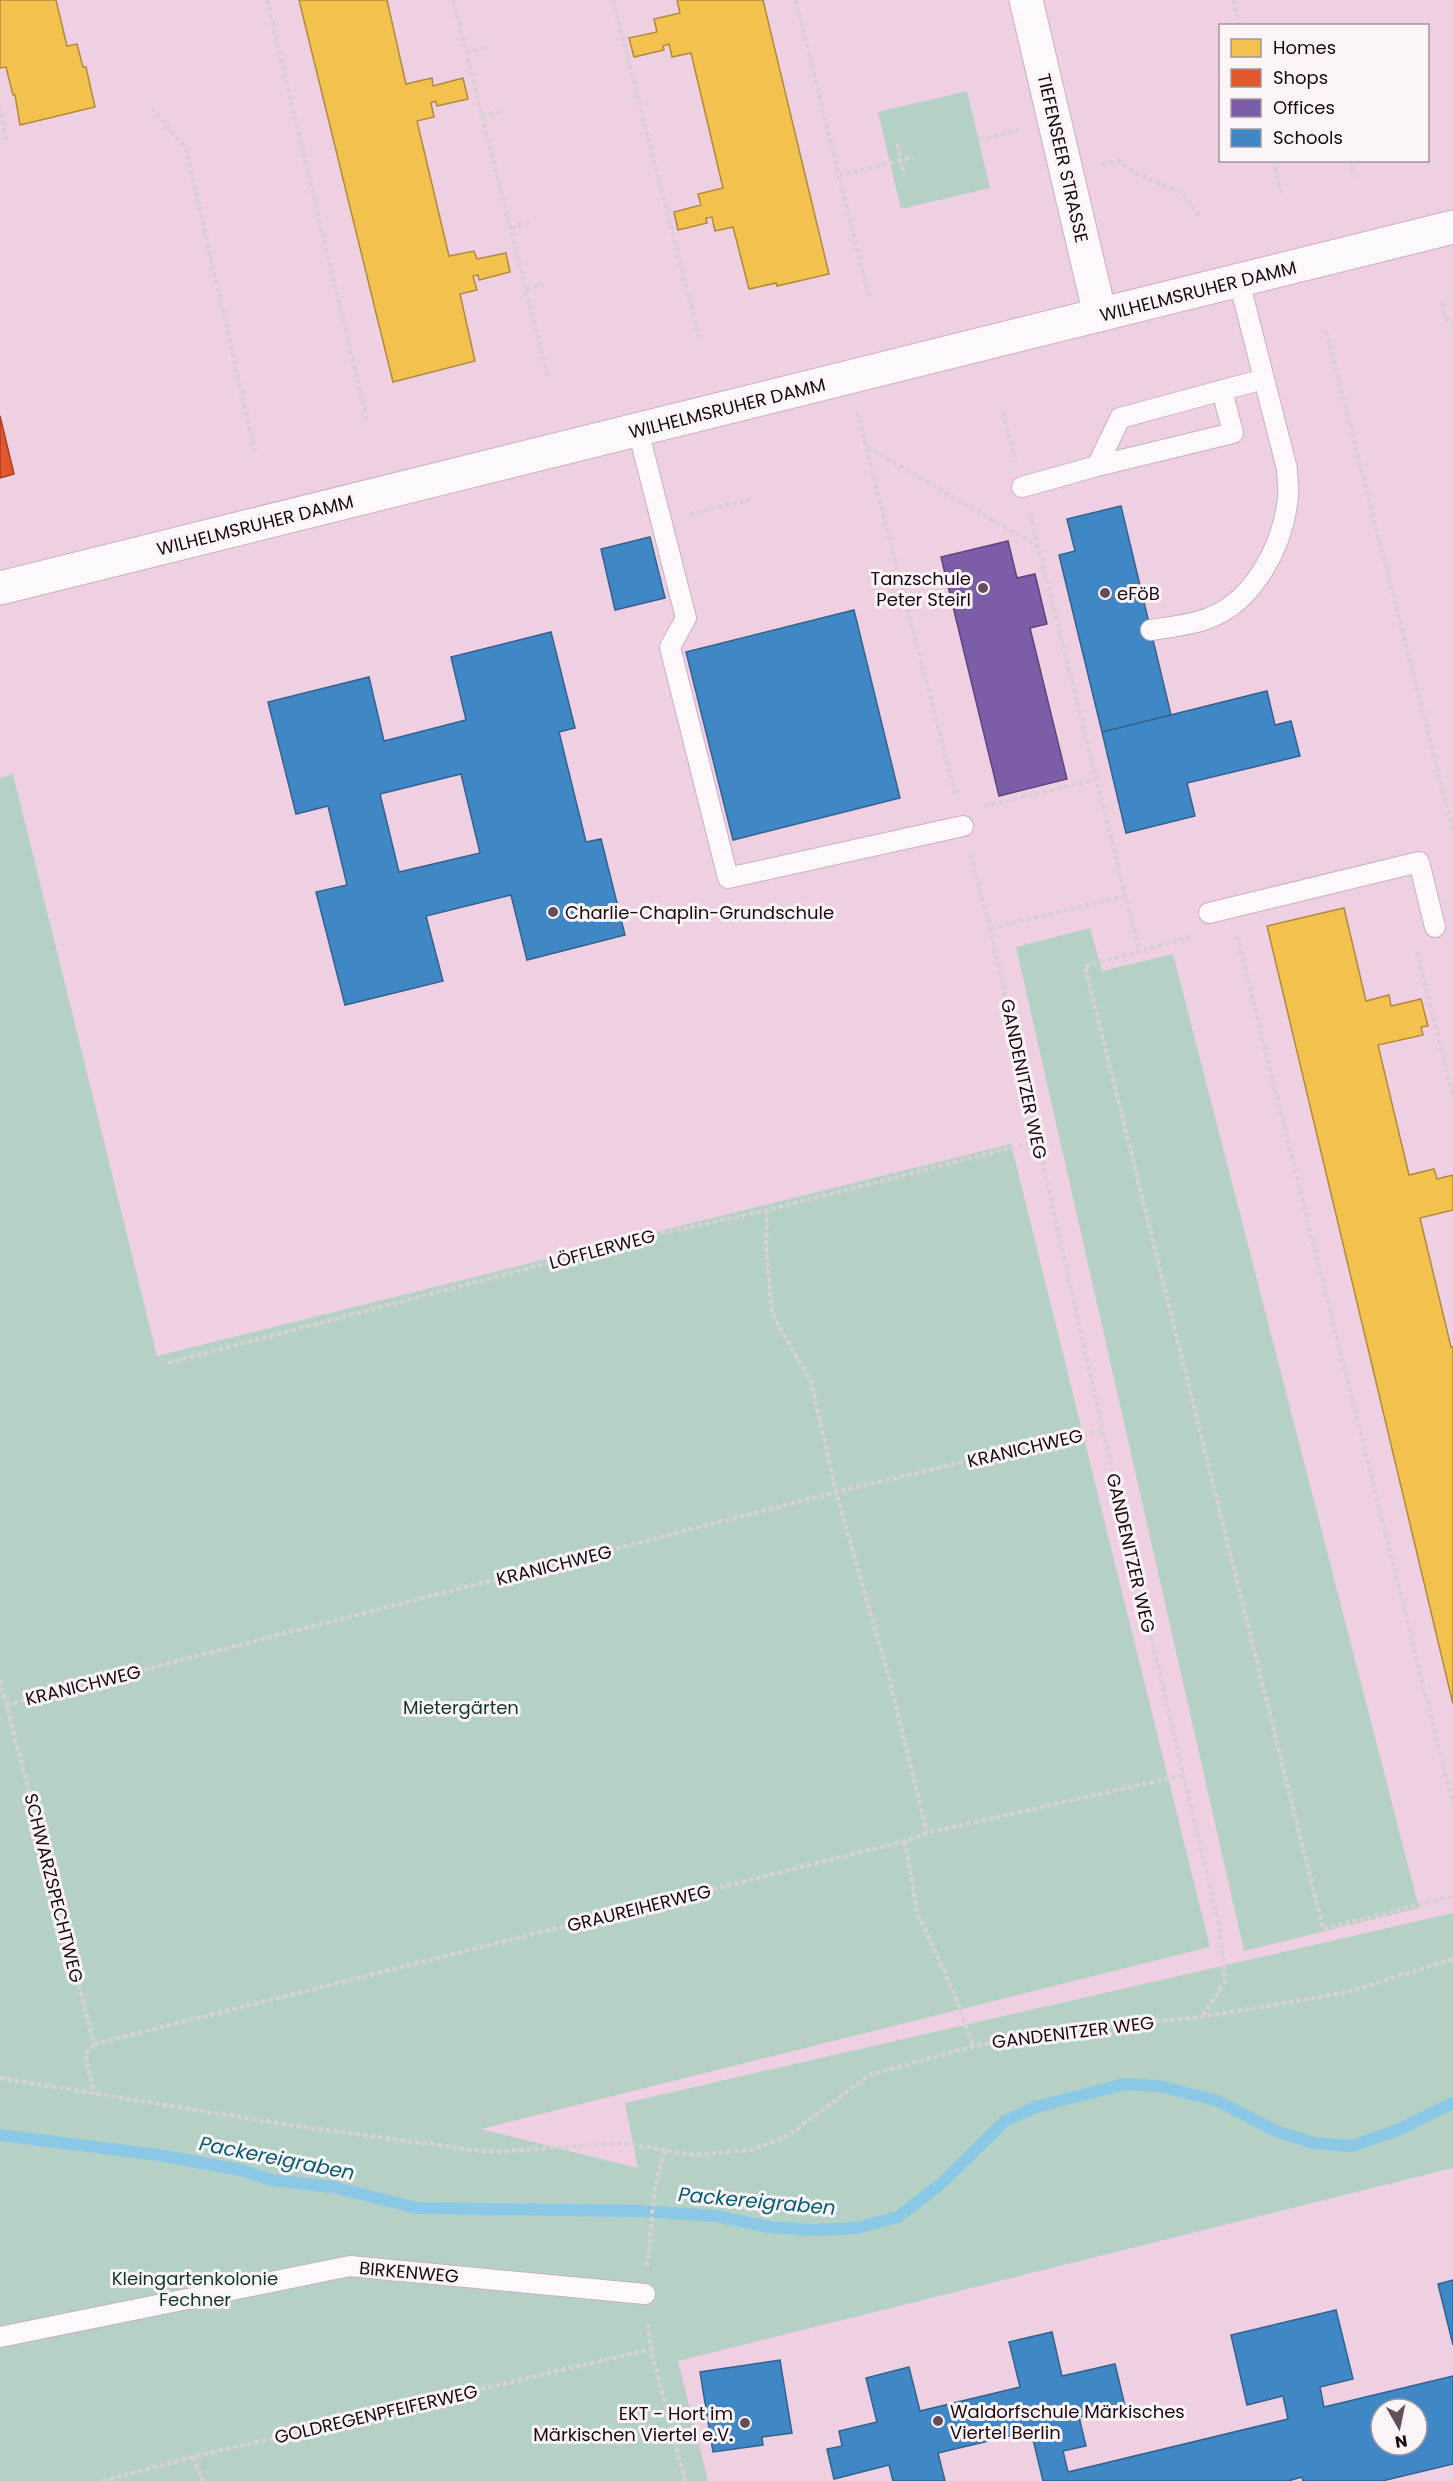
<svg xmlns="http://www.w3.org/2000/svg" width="1453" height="2481" font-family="Poppins,sans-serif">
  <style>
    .green { fill: #b5d1c5 }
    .homes { fill: #f2c14e; stroke: #b28a3d; stroke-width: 1.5 }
    .shops { fill: #e4572e; stroke: #a83f26; stroke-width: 1.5 }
    .offices { fill: #7b5ea7; stroke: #5e447b; stroke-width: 1.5 }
    .schools { fill: #3f88c5; stroke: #346290; stroke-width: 1.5; fill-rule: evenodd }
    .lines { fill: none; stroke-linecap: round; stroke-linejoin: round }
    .stream { stroke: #8bc8e6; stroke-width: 12 }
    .service-casing { stroke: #c9b1bf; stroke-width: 22 }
    .minor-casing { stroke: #c9b1bf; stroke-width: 35 }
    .secondary-casing { stroke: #c9b1bf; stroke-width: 35 }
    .path { stroke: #d9d0d5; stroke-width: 4; stroke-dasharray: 4.5 3; stroke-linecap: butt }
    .service { stroke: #fdf8fb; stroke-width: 20 }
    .minor { stroke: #fdf8fb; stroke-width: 33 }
    .secondary { stroke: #fdf8fb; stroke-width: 33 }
    .poi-dot { fill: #654e5c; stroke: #fbf5f8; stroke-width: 2 }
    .labels { text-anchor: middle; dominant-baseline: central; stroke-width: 6; stroke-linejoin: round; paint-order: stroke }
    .street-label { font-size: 18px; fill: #1b0814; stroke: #fbf5f8 }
    .poi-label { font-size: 18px; fill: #1b0814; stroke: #fbf5f8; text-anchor: start }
    .park-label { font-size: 18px; fill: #113928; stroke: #fbf5f8 }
    .water-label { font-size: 20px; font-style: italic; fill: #065e75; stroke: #fbf5f8 }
  </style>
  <rect width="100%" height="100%" fill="#efcfe2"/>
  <path class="green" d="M967,91L990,188L901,209L878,112Z
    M13,774L157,1356L1011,1144L1210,1947L481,2129L638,2168L625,2103L1453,1913V2168L678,2361L708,2481H0V778Z
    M1090,928L1102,971L1173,954L1419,1908L1244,1951L1016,947Z"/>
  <path class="homes" d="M0,0H56L67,46L77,44L83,67H86L95,107L20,125L15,95H13L6,67L0,68Z
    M299,0H387L406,84L432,78L433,86L463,78L468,99L437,106L436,101L431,103L434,117L417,121L449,256L474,251L477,259L506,253L510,272L479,280L478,275L473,276L477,290L460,294L475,361L393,382Z
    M677,0H763L829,274L777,286L776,283L749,289L733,227L715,231L712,217L706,218L707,223L678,230L674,212L701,205L698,194L723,188L691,53L672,57L669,44L663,46L664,50L634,57L629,38L657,32L654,19L680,13Z
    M1344,908L1366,1001L1389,995L1391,1006L1421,999L1428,1026L1421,1027L1423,1035L1378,1045L1409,1175L1434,1169L1437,1179L1453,1175V1210L1420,1218L1451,1347H1453V1704L1267,926Z"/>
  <path class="shops" d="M0,416L14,474L0,478Z"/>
  <path class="offices" d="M1008,541L1017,578L1035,574L1047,624L1030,628L1067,779L999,796L941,557Z"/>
  <path class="schools" d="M1121,506L1171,715L1102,732L1059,555L1075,551L1067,519Z
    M650,537L665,598L615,610L601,549Z
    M854,610L900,798L733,840L686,652Z
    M551,632L575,728L559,732L586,842L601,839L625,935L527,960L511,895L426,916L443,981L345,1005L316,892L347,885L328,806L296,814L268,702L369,677L384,741L466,720L451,657ZM461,774L480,853L399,872L380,794Z
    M1267,691L1275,725L1291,721L1300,756L1187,783L1195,816L1126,833L1102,732Z
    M1453,2280V2345L1438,2284Z
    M1336,2310L1353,2379L1320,2387L1324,2407L1453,2376V2464L1382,2481H1303L1302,2477L1288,2481H1043L1031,2431L938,2453L945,2481H893L889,2465L834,2479L827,2449L842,2446L839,2431L877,2422L866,2378L909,2367L920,2411L1020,2387L1009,2342L1052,2332L1062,2376L1115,2364L1125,2406L1079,2417L1086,2446L1063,2451L1068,2472L1288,2419L1283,2396L1247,2405L1231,2335ZM1381,2409H1417V2445H1381Z
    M780,2360L792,2433L762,2437L763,2445L713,2452L700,2372Z"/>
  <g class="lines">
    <path class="stream" d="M0,2135L158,2155L241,2170L271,2180L333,2187L417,2208L640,2211L716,2216L770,2227L813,2230L857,2228L898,2217L942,2183L1005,2121L1036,2107L1125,2084L1159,2086L1218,2101L1276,2131L1314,2143L1352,2146L1398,2130L1453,2103"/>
    <g class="service-casing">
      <path id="service" d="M638,430L686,618L670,647L728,878L963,826
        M1097,466L1120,418L1264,379
        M1022,487L1097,466L1233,433L1222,390
        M1151,630C1170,627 1192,625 1209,618C1255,601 1284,543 1288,496C1289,487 1287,478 1287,469L1239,281
        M1209,913L1419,862L1435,927
        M0,2337L350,2266L645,2294"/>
    </g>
    <g class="minor-casing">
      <path id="minor" d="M1026,0L1100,315"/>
    </g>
    <g class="secondary-casing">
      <path id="secondary" d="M0,588L1453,227"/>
    </g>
    <path class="path" d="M267,0L368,424
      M453,0L548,378
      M613,0L700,341
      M796,0L869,298
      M1234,0L1240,26
      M466,53L488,47
      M0,106L7,143
      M152,108L186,149L255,452
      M482,116L504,110
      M979,140L1019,130
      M897,144L904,176
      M1273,160L1282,195
      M1350,160L1354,177
      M1102,164L1119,161L1133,172L1183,193L1199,216
      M839,176L913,157
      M511,228L532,221
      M526,289L548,283
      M1442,303L1445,318L1453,322
      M1326,331L1453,830
      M857,412L956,797
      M1003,412L1015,458
      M867,447L1039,547
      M689,514L752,499
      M1030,514L1139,950
      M984,806L1097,779
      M970,854L990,928L1103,1431L1220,1931L1225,1982L1202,2017
      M990,928L1126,896
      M1237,936L1453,1805
      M1191,937L1085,966L1323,1929L1453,1896
      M1417,952L1453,1097
      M767,1210L766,1246L772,1314L811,1382L836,1492L890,1682L927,1833
      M168,1363L651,1236L767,1210L1037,1141
      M0,1680L94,2044
      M6,1705L836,1492L1048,1442L1103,1431
      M905,1841L917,1912L954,1993L973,2046
      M94,2044L905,1841L927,1833L1184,1775
      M94,2044L85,2055L95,2094
      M0,2078L289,2125L488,2152L623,2143L665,2150
      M647,2266L655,2186L665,2150L694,2155L751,2150L788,2136L869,2075L973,2046L1089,2027L1202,2017L1348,1992L1453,1959
      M648,2324L651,2349L685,2481
      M193,2457L203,2481
      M102,2481L193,2457L651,2349"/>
    <use href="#service" class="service"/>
    <use href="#minor" class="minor"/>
    <use href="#secondary" class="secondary"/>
  </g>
  <g class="poi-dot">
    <circle cx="983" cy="588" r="6"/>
    <circle cx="1105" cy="593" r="6"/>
    <circle cx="553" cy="912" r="6"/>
    <circle cx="938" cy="2421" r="6"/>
    <circle cx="745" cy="2423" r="6"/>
  </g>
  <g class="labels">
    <g class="street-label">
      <text transform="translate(1063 158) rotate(77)">TIEFENSEER STRASSE</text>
      <text transform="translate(1198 291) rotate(-14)">WILHELMSRUHER DAMM</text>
      <text transform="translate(727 408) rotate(-14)">WILHELMSRUHER DAMM</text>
      <text transform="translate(255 525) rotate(-14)">WILHELMSRUHER DAMM</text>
      <text transform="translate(1024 1079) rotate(78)">GANDENITZER WEG</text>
      <text transform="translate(602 1249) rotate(-15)">LÖFFLERWEG</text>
      <text transform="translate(1025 1448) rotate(-13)">KRANICHWEG</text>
      <text transform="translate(1131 1553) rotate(77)">GANDENITZER WEG</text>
      <text transform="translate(554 1565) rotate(-14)">KRANICHWEG</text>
      <text transform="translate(83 1685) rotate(-14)">KRANICHWEG</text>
      <text transform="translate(54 1888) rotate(76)">SCHWARZSPECHTWEG</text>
      <text transform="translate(639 1908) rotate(-14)">GRAUREIHERWEG</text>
      <text transform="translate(1073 2032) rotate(-7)">GANDENITZER WEG</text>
      <text transform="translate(409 2272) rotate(5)">BIRKENWEG</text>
      <text transform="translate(376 2414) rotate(-13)">GOLDREGENPFEIFERWEG</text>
    </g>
    <g class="poi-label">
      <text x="971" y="578" text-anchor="end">Tanzschule<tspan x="971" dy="21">Peter Steirl</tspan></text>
      <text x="1117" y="593">eFöB</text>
      <text x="565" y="912">Charlie-Chaplin-Grundschule</text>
      <text x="950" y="2411">Waldorfschule Märkisches<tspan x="950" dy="21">Viertel Berlin</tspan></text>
      <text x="733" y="2413" text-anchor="end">EKT - Hort im<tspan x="733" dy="21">Märkischen Viertel e.V.</tspan></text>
    </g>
    <g class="park-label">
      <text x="461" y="1707">Mietergärten</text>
      <text x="195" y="2278">Kleingartenkolonie<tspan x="195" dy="21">Fechner</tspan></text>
    </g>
    <g class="water-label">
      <text transform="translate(277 2158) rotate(11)">Packereigraben</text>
      <text transform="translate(757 2201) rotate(5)">Packereigraben</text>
    </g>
  </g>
  <rect x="1219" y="24" width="210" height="138" fill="#fbf5f8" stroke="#a1969d" stroke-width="1.5"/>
  <rect x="1231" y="39" width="30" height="18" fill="#f2c14e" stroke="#a1969d" stroke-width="1.5"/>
  <text x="1273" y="54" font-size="18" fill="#1b0814">Homes</text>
  <rect x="1231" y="69" width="30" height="18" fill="#e4572e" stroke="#a1969d" stroke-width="1.5"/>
  <text x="1273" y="84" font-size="18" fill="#1b0814">Shops</text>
  <rect x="1231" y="99" width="30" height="18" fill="#7b5ea7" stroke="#a1969d" stroke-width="1.5"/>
  <text x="1273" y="114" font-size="18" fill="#1b0814">Offices</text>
  <rect x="1231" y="129" width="30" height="18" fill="#3f88c5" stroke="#a1969d" stroke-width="1.5"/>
  <text x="1273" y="144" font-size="18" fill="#1b0814">Schools</text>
  <g transform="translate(1399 2427) rotate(171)"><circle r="28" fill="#fbf5f8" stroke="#a1969d" stroke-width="1.5"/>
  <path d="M0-4.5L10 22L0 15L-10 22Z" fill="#654e5c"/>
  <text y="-9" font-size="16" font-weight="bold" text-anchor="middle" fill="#1b0814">N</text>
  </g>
</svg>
